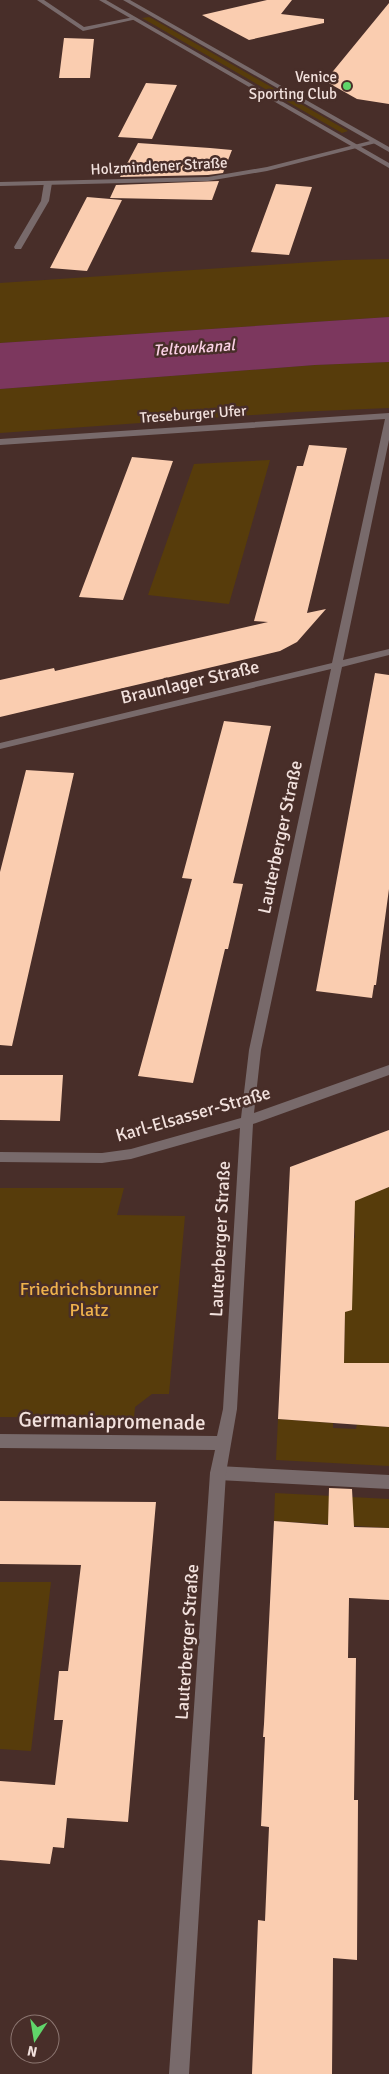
<svg xmlns="http://www.w3.org/2000/svg" width="389" height="2074" font-family="Signika,sans-serif">
  <style>
    .green { fill: #573c0b }
    .water { fill: #7c375e }
    .building { fill: #facdb0 }
    .lines { fill: none; stroke-linecap: round; stroke-linejoin: round }
    .service { fill: #786a6b; fill-rule: evenodd }
    .minor { fill: #786a6b; fill-rule: evenodd }
    .tertiary { fill: #786a6b; fill-rule: evenodd }
    .poi-dot { fill: #60d56a; stroke: #482e29; stroke-width: 2 }
    .labels { text-anchor: middle; dominant-baseline: central; stroke-width: 5; stroke-linejoin: round; paint-order: stroke }
    .far-poi-label { font-size: 15px; fill: #f2e1dd; stroke: #482e29; text-anchor: end }
    .far-street-label { font-size: 15px; fill: #f2e1dd; stroke: #482e29 }
    .far-water-label { font-size: 16px; font-style: italic; fill: #fbd1e5; stroke: #482e29 }
    .street-label { font-size: 18px; fill: #f2e1dd; stroke: #482e29 }
    .park-label { font-size: 18px; fill: #efb24c; stroke: #482e29 }
    .near-street-label { font-size: 21px; fill: #f2e1dd; stroke: #482e29 }
  </style>
  <rect width="100%" height="100%" fill="#482e29"/>
  <path class="green" d="M149,17L153,19L348,131L342,133L142,18Z
    M389,259V317L0,343V283L343,260Z
    M389,362V408L296,412L0,433V389L315,365Z
    M270,460L229,604L148,595L194,464Z
    M389,1187V1363L344,1366L345,1312L353,1238H355L353,1201Z
    M0,1188H124L117,1215L185,1216L169,1394H152L135,1407L134,1418L0,1417Z
    M278,1419L333,1423V1428L356,1429L357,1424L389,1427V1466L276,1460Z
    M275,1493L389,1499V1528L274,1521Z
    M0,1582H51L31,1751L0,1749Z"/>
  <path class="water" d="M389,317V362L315,365L0,389V343Z"/>
  <path class="building" d="M267,0H292L281,14L324,19V23L249,40L202,15Z
    M389,3V104L357,99L325,81Z
    M64,38L94,39L90,78H59Z
    M146,83L177,85L152,139L118,137Z
    M138,143L210,148L232,150L223,173L208,175L120,177Z
    M219,181L212,200L110,198L116,185Z
    M276,184L312,187L289,255L251,252Z
    M87,197L122,200L87,271L50,268Z
    M309,445L347,448L307,613L326,609L297,642L280,651L0,717V680L54,668L55,671L268,622L254,621L297,466H303Z
    M132,457L173,461L123,600L79,597Z
    M375,673L389,675V889L376,985H374L372,998L316,991Z
    M224,721L271,726L233,883L243,884L228,949H225L193,1083L138,1076L192,879L182,878Z
    M26,770L74,773L12,1046L0,1045V872Z
    M0,1075H63L60,1121L0,1120Z
    M389,1130V1187L355,1201L352,1310L345,1312L344,1363H389V1427L278,1419L290,1167Z
    M329,1488L352,1489L354,1527L389,1528V1600L349,1598L348,1658H356L354,1800H358L357,1960L333,1958L332,2074H252L258,1920L265,1921L267,1873L269,1827L261,1826L265,1737H263L264,1724L274,1521L328,1525Z
    M0,1501L156,1502L128,1822L67,1818L64,1848L53,1847L50,1864L0,1860V1781L55,1785L63,1720H54L59,1671H68L81,1565L0,1564Z"/>
  <g class="lines">
    <path class="service" d="M37,0H44L84,27L134,17L137,19L83,31Z
      M48,181L52,183L49,201L21,249H15L14,247L41,201L44,183Z
      M218,1466L389,1475V1489L218,1480L213,1478L210,1473L213,1468Z"/>
    <path class="minor" d="M374,140L377,142L376,143L267,171L208,181L0,186V182L208,177L267,167Z
      M389,413V440L343,660L389,649V655L342,667L261,1050L254,1113L389,1065V1075L253,1124L237,1409L226,1473L189,2074H169L210,1473L215,1450L0,1448V1434L217,1436L223,1409L240,1128L131,1159L102,1163L0,1162V1152L102,1153L131,1149L241,1118L249,1050L331,669L0,749V743L332,663L385,419L0,445V439Z"/>
    <path class="tertiary" d="M99,0H106L389,163V168Z
      M123,0H130L389,147V152Z"/>
  </g>
  <circle class="poi-dot" cx="347" cy="86" r="5"/>
  <g class="labels">
    <g class="far-poi-label">
      <text x="337" y="77">Venice<tspan x="337" dy="17">Sporting Club</tspan></text>
    </g>
    <g class="far-street-label">
      <text transform="translate(159 166) rotate(-3)">Holzmindener Straße</text>
      <text transform="translate(193 414) rotate(-4)">Treseburger Ufer</text>
    </g>
    <g class="far-water-label">
      <text transform="translate(194 348) rotate(-4)">Teltowkanal</text>
    </g>
    <g class="street-label">
      <text transform="translate(190 682) rotate(-13)">Braunlager Straße</text>
      <text transform="translate(280 837) rotate(-78)">Lauterberger Straße</text>
      <text transform="translate(193 1114) rotate(-16)">Karl-Elsasser-Straße</text>
      <text transform="translate(220 1239) rotate(-87)">Lauterberger Straße</text>
      <text transform="translate(187 1642) rotate(-86)">Lauterberger Straße</text>
    </g>
    <g class="park-label">
      <text x="89" y="1289">Friedrichsbrunner<tspan x="89" dy="21">Platz</tspan></text>
    </g>
    <g class="near-street-label">
      <text transform="translate(112 1421) rotate(1)">Germaniapromenade</text>
    </g>
  </g>
  <g transform="translate(35 2039) rotate(192)"><circle r="24" fill="#482e29" stroke="#8c7671"/>
  <path d="M0-4L9 19L0 12L-9 19Z" fill="#60d56a"/>
  <text y="-8" font-size="14" font-weight="bold" text-anchor="middle" fill="#f2e1dd">N</text>
  </g>
</svg>
